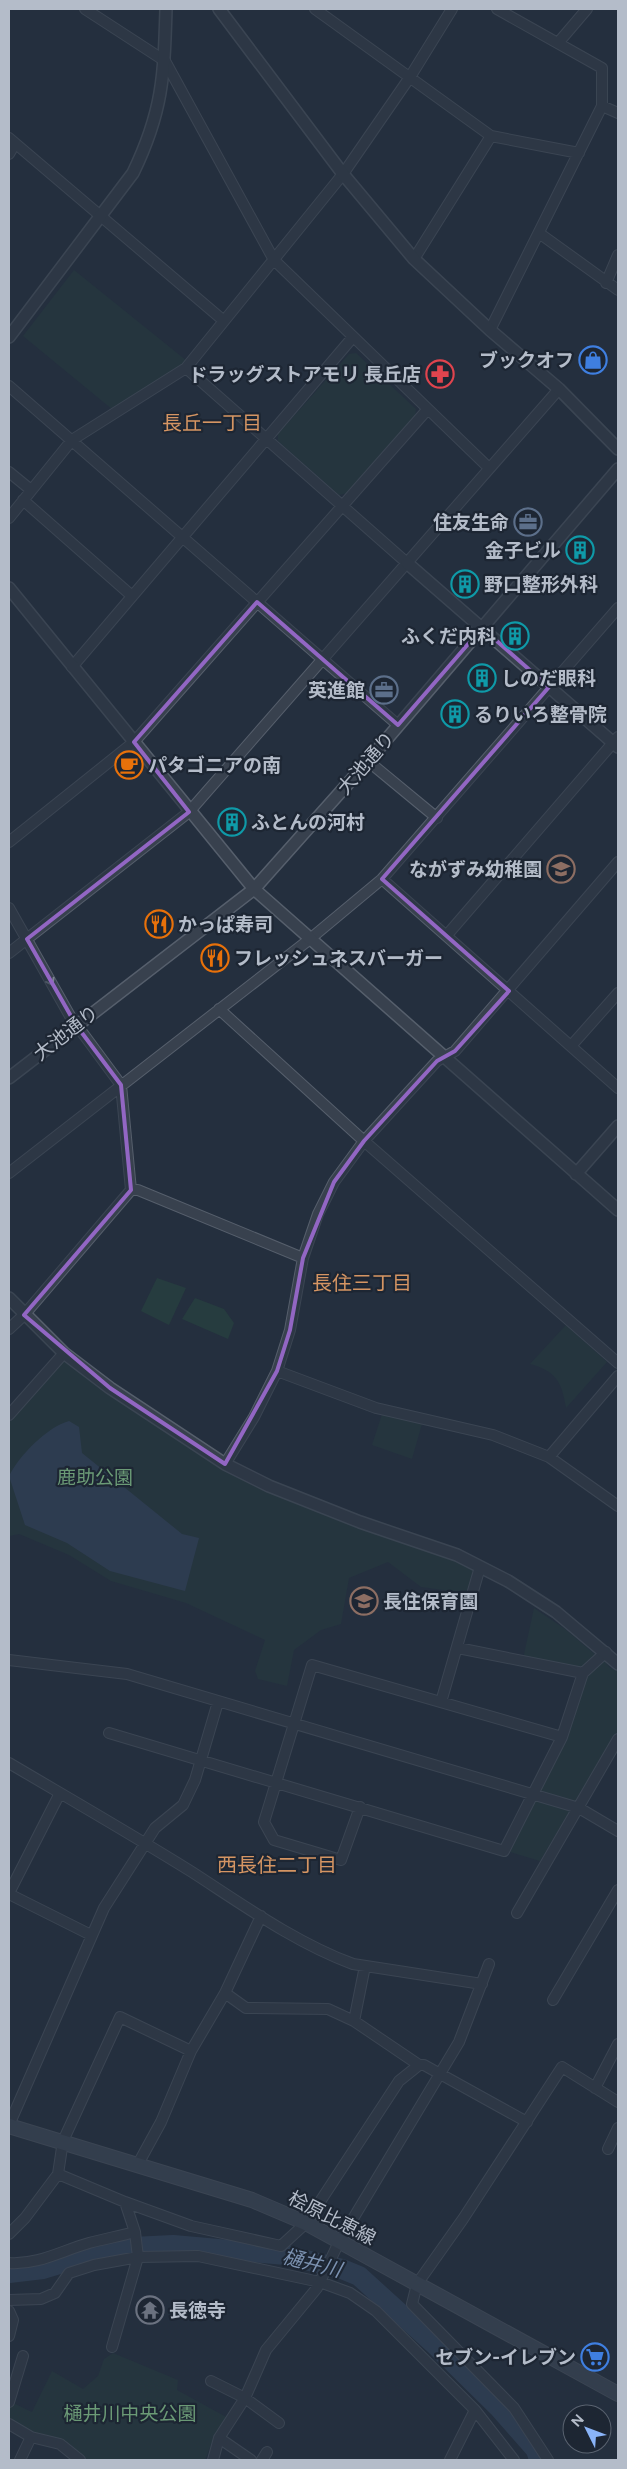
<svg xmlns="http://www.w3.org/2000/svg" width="627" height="2469" font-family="Figtree,'Noto Sans JP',sans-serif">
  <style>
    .green { fill: #263c3f }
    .water { fill: #394c67 }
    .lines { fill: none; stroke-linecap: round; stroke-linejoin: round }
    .river { stroke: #394c67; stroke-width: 20 }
    .minor-casing { stroke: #565f6c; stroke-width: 12 }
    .tertiary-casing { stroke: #565f6c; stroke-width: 14 }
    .secondary-casing { stroke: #565f6c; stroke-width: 16 }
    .minor { stroke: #38414e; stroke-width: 10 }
    .tertiary { stroke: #38414e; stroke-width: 11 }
    .secondary { stroke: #465061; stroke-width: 14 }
    .oneway { stroke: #7c8592 }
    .marked { fill: none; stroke: #9266c3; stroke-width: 4; stroke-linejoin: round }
    .labels { text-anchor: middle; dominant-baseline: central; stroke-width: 4.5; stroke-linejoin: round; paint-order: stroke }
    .poi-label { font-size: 19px; font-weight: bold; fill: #b4bcc9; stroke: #1d2633; text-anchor: start }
    .street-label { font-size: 19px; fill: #b4bcc9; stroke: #1d2633 }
    .park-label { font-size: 19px; fill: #6b9a76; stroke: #1d2633 }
    .neighbourhood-label { font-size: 20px; fill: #d59563; stroke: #1d2633 }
    .water-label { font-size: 20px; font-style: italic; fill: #7c92b1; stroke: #1d2633 }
  </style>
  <rect width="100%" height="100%" fill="#242f3e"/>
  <path class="green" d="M74,270L187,361L184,368L113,410L23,336Z
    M356,353L416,409L415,418L348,493L339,495L278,441V434L349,354Z
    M157,1278L186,1288L169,1325L141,1311Z
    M195,1298L224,1309L234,1323L228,1339L182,1319Z
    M566,1325L607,1362L566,1408C562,1382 556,1371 530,1364Z
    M64,1353L225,1464L480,1567L473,1594L421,1587L388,1562L349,1578L341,1624L321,1630L294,1650L287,1686L258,1679L255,1671L265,1640L186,1603L111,1581L69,1555L19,1534L9,1536V1415Z
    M382,1414L422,1424L412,1459L372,1445Z
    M534,1608L565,1629L597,1656L582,1670L523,1659Z
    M603,1659L609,1667L618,1671V1731L540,1861L510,1852L585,1674Z
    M113,2353L178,2380L177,2390L228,2418L214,2437L205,2460H86L71,2445L33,2435L9,2423V2401L32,2412L52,2371L83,2389L98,2376L104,2359Z"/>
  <path class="water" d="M69,1421L79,1427L82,1453L182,1534L199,1538L185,1591L110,1571L67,1543L25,1525L9,1476C19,1456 47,1427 69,1421Z"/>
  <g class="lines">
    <path class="river" d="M9,2273L43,2269L113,2248L173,2245L286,2255L342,2269L359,2276L433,2343L499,2408L536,2450L539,2460"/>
    <g class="minor-casing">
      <path id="minor" d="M85,9L165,61L274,260L489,468
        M315,9L491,136L579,153
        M558,43L587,9
        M602,106L618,113
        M9,138L224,321
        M9,154L15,144
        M539,233L618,290
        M414,259L491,136
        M606,283L618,255
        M490,330L602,106V68L497,9
        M186,368L407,563
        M9,386L398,725
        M9,472L31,490
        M23,500L132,596
        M9,518L72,440L186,368L343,174L410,77L452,9
        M72,667L353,337
        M368,761L437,818
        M9,842L134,742L427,410
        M382,879L618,1088
        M9,908L70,1016L121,1085L131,1190L24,1315L9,1329
        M447,935L618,737
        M9,953L189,812L559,389
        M219,1009L364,1141L618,1363
        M571,1046L618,993
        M9,1173L310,939L382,879L618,608
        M131,1190H138L303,1258
        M277,1371L376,1408L493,1435L549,1457L618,1376
        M9,1415L64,1353
        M549,1457L618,1506
        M225,1464L254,1417L277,1371L290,1330L303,1258L318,1214L334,1182L364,1141L437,1061L455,1051L618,862
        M458,1648L583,1673
        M9,1660L127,1674L579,1808L618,1831
        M441,1702L480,1567
        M109,1733L504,1851L562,1737L583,1673L606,1652
        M9,1763C70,1799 131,1834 192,1872C243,1905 296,1943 353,1964L482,1984
        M360,1807L341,1860L274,1840L264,1822L312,1665L562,1737
        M9,1893L60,1793
        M9,1894L91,1935
        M517,1913L618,1739
        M225,1993L246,2008L328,2009L354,2021L419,2065H424L527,2122
        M553,2000L618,1890
        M354,2021L365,1966
        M595,2088L618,2044
        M9,2125L104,1908L155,1828L183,1805L195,1780L218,1702
        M608,2149L618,2128
        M138,2164L161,2122L191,2051L225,1993L261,1916
        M58,2174L125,2202L191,2226L281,2246L306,2223L399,2081L419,2065
        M9,2234L25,2218L58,2174L63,2141L120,2017L191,2051
        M9,2263C38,2265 61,2251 89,2243C104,2239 120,2236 135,2232
        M9,2300L41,2299L55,2293L69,2273L94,2265L138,2257L198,2256L320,2282L350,2293L376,2311L475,2410L450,2460
        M9,2311L13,2320L9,2336
        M112,2347L138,2257L135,2232L125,2202
        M211,2381L245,2398L279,2423
        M9,2402L23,2356
        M475,2410L514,2460
        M9,2424L31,2437L60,2444L80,2460
        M219,2438L251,2460
        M20,2460L31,2437
        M213,2460L219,2438L245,2398L266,2350L317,2288L339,2242L459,2042L489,1964
        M262,2460L267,2452
        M548,2460L514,2408L412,2304L417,2284L463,2219L562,2067L618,2102"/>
    </g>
    <g class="tertiary-casing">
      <path id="tertiary" d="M219,9L343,174L414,259L490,330L559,389L618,449
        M9,337L133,173C163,111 164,76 166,9
        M407,563L618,747
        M9,588L254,889L618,1210
        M9,1078L254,889L368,761L618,469
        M576,1174L618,1126
        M9,1298L64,1353L110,1388L225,1464L269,1486L360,1522L457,1555L508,1581L556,1612L618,1664"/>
    </g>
    <g class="secondary-casing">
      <path id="secondary" d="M9,2126L252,2200L306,2223L618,2394"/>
    </g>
    <use href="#minor" class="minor"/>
    <use href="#tertiary" class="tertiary"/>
    <use href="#secondary" class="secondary"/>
  </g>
  <defs><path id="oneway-chevron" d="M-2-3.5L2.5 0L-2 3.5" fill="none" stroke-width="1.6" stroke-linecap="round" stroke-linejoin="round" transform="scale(1.25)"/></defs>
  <use class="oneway" href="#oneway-chevron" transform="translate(51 982) rotate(61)"/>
  <path d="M0 0H627V2469H0ZM257,602L398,725L482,628L549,687L382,879L509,991L455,1051L437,1061L364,1141L334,1182L303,1258L290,1330L277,1371L225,1464L110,1388L24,1315L131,1190L121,1085L76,1025L27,939L189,812L134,742Z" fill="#242f3e" fill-opacity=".55" fill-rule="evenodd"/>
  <path class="marked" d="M257,602L398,725L482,628L549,687L382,879L509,991L455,1051L437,1061L364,1141L334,1182L303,1258L290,1330L277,1371L225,1464L110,1388L24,1315L131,1190L121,1085L76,1025L27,939L189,812L134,742Z"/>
  <defs>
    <g id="shop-ring" transform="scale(1.4375)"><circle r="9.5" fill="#1d2633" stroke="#3f7fe0" stroke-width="1.5"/><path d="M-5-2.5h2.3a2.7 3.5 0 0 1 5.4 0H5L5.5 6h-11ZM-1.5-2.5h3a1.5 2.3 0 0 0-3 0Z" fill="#3f7fe0"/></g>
    <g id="pharmacy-ring" transform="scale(1.4375)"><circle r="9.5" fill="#1d2633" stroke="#e0444e" stroke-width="1.5"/><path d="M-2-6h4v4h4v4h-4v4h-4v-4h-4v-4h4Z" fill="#e0444e"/></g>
    <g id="office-ring" transform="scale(1.4375)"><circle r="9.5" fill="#1d2633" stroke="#5c6f8a" stroke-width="1.5"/><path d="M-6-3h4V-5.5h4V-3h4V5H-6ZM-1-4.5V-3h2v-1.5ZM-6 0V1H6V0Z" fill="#5c6f8a"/></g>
    <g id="building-ring" transform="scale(1.4375)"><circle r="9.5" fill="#1d2633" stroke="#0f9aa8" stroke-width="1.5"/><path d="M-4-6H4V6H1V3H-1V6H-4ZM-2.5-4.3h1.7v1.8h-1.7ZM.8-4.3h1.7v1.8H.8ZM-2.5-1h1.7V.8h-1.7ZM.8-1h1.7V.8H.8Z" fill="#0f9aa8"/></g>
    <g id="cafe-ring" transform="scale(1.4375)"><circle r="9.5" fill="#1d2633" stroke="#e8710a" stroke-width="1.5"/><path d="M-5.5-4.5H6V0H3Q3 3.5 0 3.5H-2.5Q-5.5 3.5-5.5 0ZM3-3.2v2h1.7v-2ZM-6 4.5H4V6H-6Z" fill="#e8710a"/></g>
    <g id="school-ring" transform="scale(1.4375)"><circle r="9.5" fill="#1d2633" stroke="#8d6e63" stroke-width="1.5"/><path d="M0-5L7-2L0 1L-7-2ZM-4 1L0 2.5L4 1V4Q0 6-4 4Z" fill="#8d6e63"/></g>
    <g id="restaurant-ring" transform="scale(1.4375)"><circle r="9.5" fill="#1d2633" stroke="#e8710a" stroke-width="1.5"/><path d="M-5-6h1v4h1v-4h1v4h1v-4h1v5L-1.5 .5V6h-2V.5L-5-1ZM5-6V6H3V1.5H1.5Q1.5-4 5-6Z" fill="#e8710a"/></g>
    <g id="temple-ring" transform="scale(1.4375)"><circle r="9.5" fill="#1d2633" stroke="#6b7280" stroke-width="1.5"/><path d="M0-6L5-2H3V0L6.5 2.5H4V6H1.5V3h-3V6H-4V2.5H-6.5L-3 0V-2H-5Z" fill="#6b7280"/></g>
    <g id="supermarket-ring" transform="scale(1.4375)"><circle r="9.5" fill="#1d2633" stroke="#3f7fe0" stroke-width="1.5"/><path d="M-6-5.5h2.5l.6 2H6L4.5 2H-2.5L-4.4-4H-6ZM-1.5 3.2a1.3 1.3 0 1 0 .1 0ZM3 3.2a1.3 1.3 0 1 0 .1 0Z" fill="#3f7fe0"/></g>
  </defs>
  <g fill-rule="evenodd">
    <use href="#shop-ring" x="593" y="360"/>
    <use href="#pharmacy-ring" x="440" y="374"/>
    <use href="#office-ring" x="528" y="522"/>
    <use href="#building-ring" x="580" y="550"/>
    <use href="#building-ring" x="465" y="584"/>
    <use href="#building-ring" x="515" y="636"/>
    <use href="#building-ring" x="482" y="678"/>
    <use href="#office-ring" x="384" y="690"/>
    <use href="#building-ring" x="455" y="714"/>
    <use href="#cafe-ring" x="129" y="765"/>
    <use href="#building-ring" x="232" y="822"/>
    <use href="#school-ring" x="561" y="869"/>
    <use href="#restaurant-ring" x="159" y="924"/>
    <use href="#restaurant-ring" x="215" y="958"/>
    <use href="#school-ring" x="364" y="1601"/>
    <use href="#temple-ring" x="150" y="2310"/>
    <use href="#supermarket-ring" x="595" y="2357"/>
  </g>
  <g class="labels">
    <g class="poi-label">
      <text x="574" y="360" text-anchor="end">ブックオフ</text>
      <text x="421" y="374" text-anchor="end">ドラッグストアモリ 長丘店</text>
      <text x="509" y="522" text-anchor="end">住友生命</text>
      <text x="561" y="550" text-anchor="end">金子ビル</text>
      <text x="484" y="584">野口整形外科</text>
      <text x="496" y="636" text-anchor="end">ふくだ内科</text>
      <text x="501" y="678">しのだ眼科</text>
      <text x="365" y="690" text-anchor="end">英進館</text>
      <text x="474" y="714">るりいろ整骨院</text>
      <text x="148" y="765">パタゴニアの南</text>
      <text x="251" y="822">ふとんの河村</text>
      <text x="542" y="869" text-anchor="end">ながずみ幼稚園</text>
      <text x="178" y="924">かっぱ寿司</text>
      <text x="234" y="958">フレッシュネスバーガー</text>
      <text x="383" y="1601">長住保育園</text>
      <text x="169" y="2310">長徳寺</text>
      <text x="576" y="2357" text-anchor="end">セブン-イレブン</text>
    </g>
    <g class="street-label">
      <text transform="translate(366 763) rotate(-49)">大池通り</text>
      <text transform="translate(66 1033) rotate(-38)">大池通り</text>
      <text transform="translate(332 2218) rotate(27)">桧原比恵線</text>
    </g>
    <g class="park-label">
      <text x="95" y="1477">鹿助公園</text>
      <text x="130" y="2413">樋井川中央公園</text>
    </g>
    <g class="neighbourhood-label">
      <text x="212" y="423">長丘一丁目</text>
      <text x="362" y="1283">長住三丁目</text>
      <text x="277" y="1865">西長住二丁目</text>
    </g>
    <g class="water-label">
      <text transform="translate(312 2263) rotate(14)">樋井川</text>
    </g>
  </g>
  <rect width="627" height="2469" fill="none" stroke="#b4bcc9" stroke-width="20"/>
  <g transform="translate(587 2429) rotate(312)"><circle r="24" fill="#1d2633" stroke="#59626f"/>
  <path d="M0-4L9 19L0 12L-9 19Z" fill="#8ab4f8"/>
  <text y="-8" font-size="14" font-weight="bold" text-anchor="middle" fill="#b4bcc9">N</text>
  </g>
</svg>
